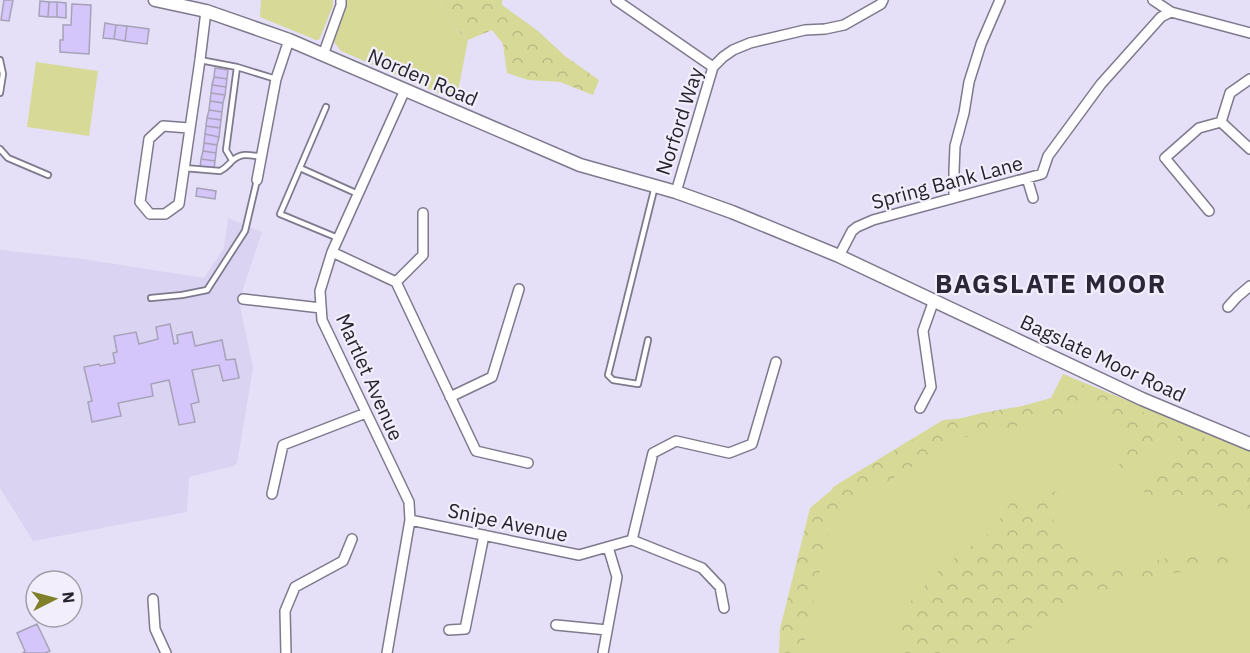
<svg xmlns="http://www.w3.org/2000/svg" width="1250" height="653" font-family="'IBM Plex Sans',sans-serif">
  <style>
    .built { fill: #dbd3f2 }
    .grass { fill: #d7da97 }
    .forest { fill: url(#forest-crowns) }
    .building { fill: #d4c6fa; stroke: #a7a2b8; stroke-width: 1.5 }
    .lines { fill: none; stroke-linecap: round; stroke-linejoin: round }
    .service-casing { stroke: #7e798d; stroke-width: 8 }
    .minor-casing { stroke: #7e798d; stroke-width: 12 }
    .tertiary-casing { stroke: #7e798d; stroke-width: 15 }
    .service { stroke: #fff; stroke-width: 4.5 }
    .minor { stroke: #fff; stroke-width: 9 }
    .tertiary { stroke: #fff; stroke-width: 12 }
    .labels { text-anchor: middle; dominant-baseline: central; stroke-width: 4.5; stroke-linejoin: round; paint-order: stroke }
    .street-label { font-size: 20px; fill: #25232b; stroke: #f2eefc }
    .district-label { font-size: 26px; font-weight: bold; letter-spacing: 1.5px; fill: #2b2738; stroke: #f2eefc }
  </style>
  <defs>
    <pattern id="forest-crowns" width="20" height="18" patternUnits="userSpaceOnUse" patternTransform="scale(1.5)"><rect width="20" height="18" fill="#d7da97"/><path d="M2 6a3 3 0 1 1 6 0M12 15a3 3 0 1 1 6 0" fill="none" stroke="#b8bb82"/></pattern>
  </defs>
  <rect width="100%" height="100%" fill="#e5dff7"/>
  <path class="built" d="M228,218L262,232L239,301L253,368L237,463L234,466L189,477L187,512L33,541L0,488V250L83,259L204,278L224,248Z"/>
  <path class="grass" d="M261,0H333V6L319,40H316L260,17Z
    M346,0H440C446,18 454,27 468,40L456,101L341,51L334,42L346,4Z
    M36,62L98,71L89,136L27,127Z
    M1063,374L1250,451V653H794L833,487L943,420L987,416L1051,398Z"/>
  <path class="forest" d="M440,0H502V5L538,31L565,56L599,80L593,95L560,82L528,80L507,73L503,44L492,30L468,40C454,27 446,18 440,0Z
    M1069,379L1171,425L1166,440L1128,477L1118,466L1125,455L1130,441L1115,416L1088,402L1077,403L1062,417L960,438L832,515L803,648L804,653H779L780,629L810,508L835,487L939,424L982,413L1052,401Z
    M1180,428L1250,456V511L1145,495L1142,484L1176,446Z
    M1058,491L1052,529L1064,551L1082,549L1104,570L1139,565L1203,549L1230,554V566L1151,576L1070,600L1003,648L977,643L952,653H905L900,643V613L941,568L992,531L1014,498Z"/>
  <path class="building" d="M4,0H13L9,21L1,20Z
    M40,1L49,2L48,17L39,16Z
    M49,2H57V17H48Z
    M57,2L66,3V18L57,17Z
    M72,4L91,5L89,54L60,52V40H63V25H71Z
    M105,23L116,25L114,39L103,38Z
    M116,25L127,26L125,41L114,39Z
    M127,26L149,29L147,44L125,41Z
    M215,68L228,70L227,79L214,77Z
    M214,77L227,79L226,87L212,85Z
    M212,85L226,87L225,95L211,93Z
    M211,93L225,95L223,103L210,101Z
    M210,101L223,103L222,112L209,110Z
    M209,110L222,112L221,120L207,118Z
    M207,118L221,120L220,128L206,126Z
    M206,126L220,128L219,137L205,134Z
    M205,134L219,137L217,145L204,143Z
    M204,143L217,145L216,153L203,151Z
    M203,151L216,153L215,161L201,159Z
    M201,159L215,161L214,169L200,168Z
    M197,188L216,191L215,199L196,196Z
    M170,324L174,344L178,343L177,335L192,332L195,346L222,340L226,360L235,359L239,378L223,381L219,365L192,370L199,402L191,404L195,422L179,425L169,380L151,384L153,396L118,403L121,416L92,422L88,402L92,401L84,367L99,364L100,366L115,363L113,353L117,352L114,336L136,332L139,344L158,339L156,327Z
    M37,624L50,651L45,653H23L25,651L17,633Z"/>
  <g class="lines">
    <g class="service-casing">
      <path id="service" d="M0,60L3,74L0,93
        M200,60L237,67L276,79
        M326,107L280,214L338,238
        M0,149L8,158L48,175
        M232,160L226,150L237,67
        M184,168L220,171C226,168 228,165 232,161C241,152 250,155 262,157
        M300,168L358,194
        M151,298L182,295L207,290L245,231L257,180
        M648,340L638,384L613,380L608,375L655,186"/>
    </g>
    <g class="minor-casing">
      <path id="minor" d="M616,0L713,67
        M1153,0L1171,12
        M323,55L341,5V0
        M1221,122L1250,149
        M189,128L163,126L149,139L140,202L150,214H165L179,204L200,60L206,11
        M1027,178L1033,198
        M257,180L276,79L289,40
        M676,192L713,67L723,57L733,50L750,43L805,30L825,29L844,25L881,4L883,0
        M954,198V171L955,146L964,113L969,82L981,44L1000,0
        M1209,211L1165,158L1199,128L1221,122L1230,93L1250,79
        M423,213V255L396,282L476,451L528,463
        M332,252L396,282
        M839,256L852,231L857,227L873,220L1042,174L1048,156L1101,84L1161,17L1171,12L1250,33
        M243,299L321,308
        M1228,307L1237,297L1250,286
        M450,397L492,377L519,289
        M920,408L931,387L923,331L934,300
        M272,494L283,445L366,413
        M410,520L579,555L632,540
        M632,540L653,453L676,441L729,453L752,444L776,362
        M632,540L702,568L720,587L724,608
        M153,599L155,629L166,653
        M556,625L607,630
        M449,630L465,629L484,535
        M286,653L285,611L295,587L343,561L352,539
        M387,653L410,520L409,502L322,320L320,291L332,252L405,90
        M603,653L617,577L608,547"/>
    </g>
    <g class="tertiary-casing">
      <path id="tertiary" d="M155,0L206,11L289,40L580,165L676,192L732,212L839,256L1142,399L1250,444"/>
    </g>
    <use href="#service" class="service"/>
    <use href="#minor" class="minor"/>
    <use href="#tertiary" class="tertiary"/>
  </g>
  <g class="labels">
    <g class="street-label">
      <text transform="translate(423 77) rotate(23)">Norden Road</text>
      <text transform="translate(679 121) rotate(-72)">Norford Way</text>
      <text transform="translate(947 182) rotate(-15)">Spring Bank Lane</text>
      <text transform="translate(1103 358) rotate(25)">Bagslate Moor Road</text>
      <text transform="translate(370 377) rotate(66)">Martlet Avenue</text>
      <text transform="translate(508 522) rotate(12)">Snipe Avenue</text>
    </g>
    <g class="district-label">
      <text x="1051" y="283">BAGSLATE MOOR</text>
    </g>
  </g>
  <g transform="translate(54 599) rotate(84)"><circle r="28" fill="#f2eefc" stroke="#a09da8" stroke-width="1.5"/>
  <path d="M0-4.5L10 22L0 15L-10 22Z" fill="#7f8029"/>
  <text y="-9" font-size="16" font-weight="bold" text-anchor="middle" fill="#25232b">N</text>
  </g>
</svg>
